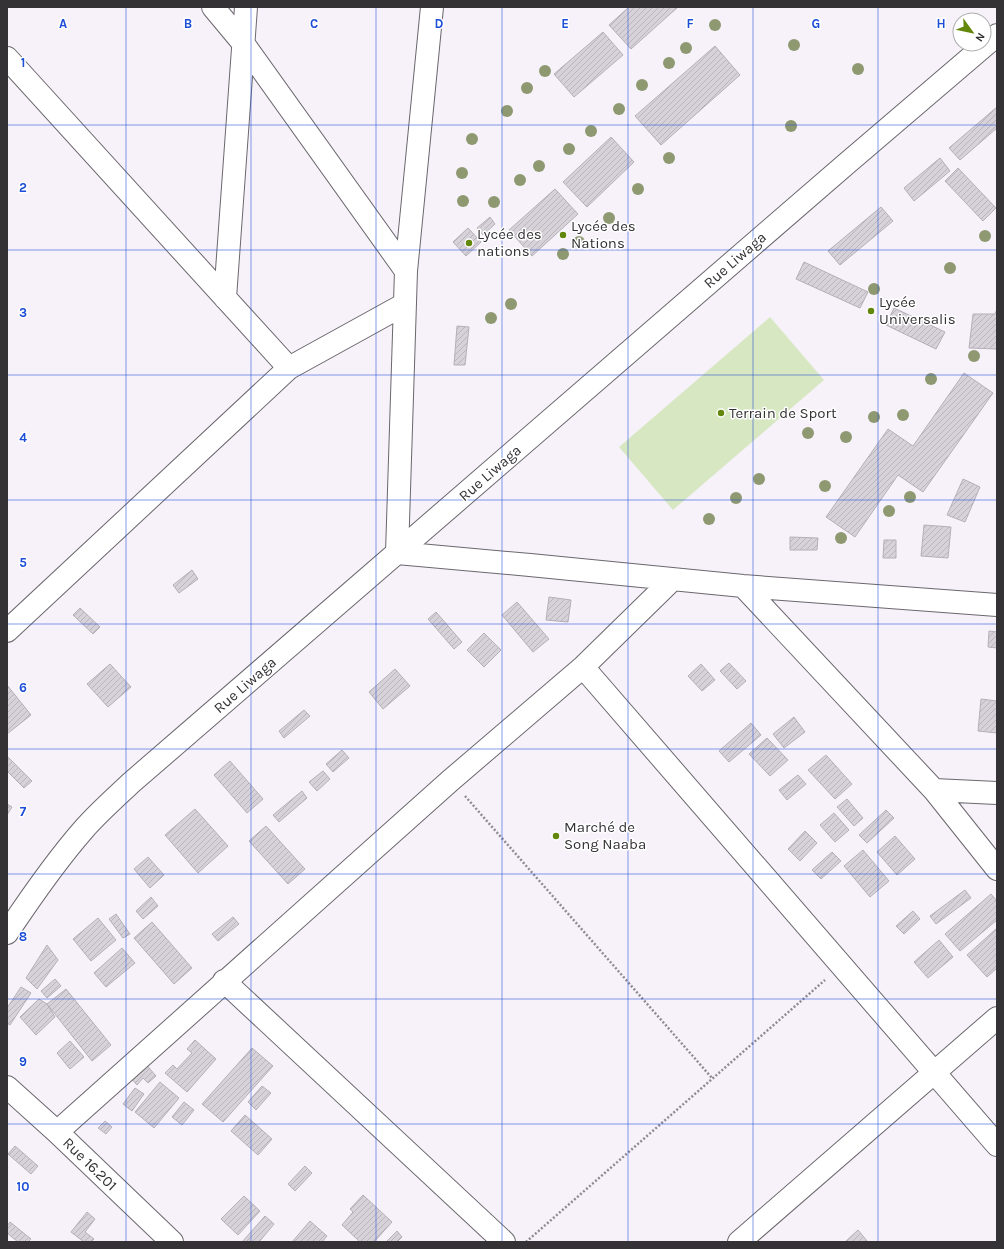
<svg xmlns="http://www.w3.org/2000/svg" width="1004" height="1249" font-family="Karla,sans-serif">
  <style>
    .grass { fill: #d7e7c2 }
    .building { fill: url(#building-hatch); stroke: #b5b0b7 }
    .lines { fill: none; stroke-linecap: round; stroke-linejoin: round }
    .minor-casing { stroke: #6b676d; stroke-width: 24 }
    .major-casing { stroke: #6b676d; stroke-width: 24 }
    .path { stroke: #8e8b90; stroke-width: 2.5; stroke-dasharray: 2 2; stroke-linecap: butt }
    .minor { stroke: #fff; stroke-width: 22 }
    .major { stroke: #fff; stroke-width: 22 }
    .tree { fill: #8e9971 }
    .grid { fill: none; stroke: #1d4ed8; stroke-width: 1; stroke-opacity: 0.55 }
    .poi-dot { fill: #62870b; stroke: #fff; stroke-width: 1.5 }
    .labels { text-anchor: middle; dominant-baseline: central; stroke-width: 3; stroke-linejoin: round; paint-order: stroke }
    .poi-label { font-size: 15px; fill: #343235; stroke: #fff; text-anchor: start }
    .street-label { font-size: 15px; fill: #343235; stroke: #fff }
    .grid-label { font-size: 13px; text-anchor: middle; font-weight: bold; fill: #1d4ed8; stroke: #fff; stroke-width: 3; stroke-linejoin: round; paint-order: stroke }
  </style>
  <defs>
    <pattern id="building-hatch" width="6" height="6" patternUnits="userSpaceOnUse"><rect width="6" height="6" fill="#d7d2d9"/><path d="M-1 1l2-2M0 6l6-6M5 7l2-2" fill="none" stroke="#b9b5bb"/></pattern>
  </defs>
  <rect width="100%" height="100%" fill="#f7f2fa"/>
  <path class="grass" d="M770,317L824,380L673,510L619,447Z"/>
  <path class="building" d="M629,7H678L631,49L609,25Z
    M603,32L623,55L574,97L554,74Z
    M715,46L740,75L661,145L635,116Z
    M997,107V128L960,160L949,148Z
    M611,137L634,162L587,207L563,182Z
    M940,158L950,171L914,201L904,188Z
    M958,168L996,208L983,221L945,181Z
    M555,189L578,214L532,256L509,230Z
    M881,207L893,221L840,265L828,251Z
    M490,217L495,224L483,235L477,228Z
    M468,228L481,242L466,256L453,242Z
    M804,262L868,292L860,308L796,279Z
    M894,308L945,332L936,349L886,325Z
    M997,309V349L969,348L973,314H995Z
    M457,326L469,327L465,365H454Z
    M964,373L993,393L923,492L898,475L855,537L826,517L888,429L913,446Z
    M963,479L980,487L965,522L947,515Z
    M924,525L951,527L948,558L921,556Z
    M790,537L818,538L817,550H790Z
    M884,540H896V558H883Z
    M192,570L198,579L179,593L173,585Z
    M549,597L571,600L568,622L546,620Z
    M517,602L549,639L533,652L502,615Z
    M80,608L100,627L93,634L73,615Z
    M436,612L462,642L454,649L428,619Z
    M989,631L997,632V648L988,647Z
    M484,633L501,650L484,667L467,650Z
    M729,663L746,681L737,689L720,671Z
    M110,664L131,687L108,707L87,684Z
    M701,664L715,680L702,691L688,676Z
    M395,669L410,686L383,709L369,692Z
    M7,685L31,715L7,734Z
    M981,699L997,701V733L978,731Z
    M304,710L310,716L284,738L279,731Z
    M794,717L805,732L784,748L773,734Z
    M751,723L761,735L729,762L719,751Z
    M767,738L788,760L770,776L749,754Z
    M342,750L349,758L333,772L326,764Z
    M826,755L852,784L835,799L808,770Z
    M7,756L32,781L24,788L7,771Z
    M230,761L263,799L247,813L214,775Z
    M323,771L330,779L317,791L309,782Z
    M798,775L806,784L787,800L779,790Z
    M302,791L307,798L279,822L273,815Z
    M847,799L863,818L854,826L837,807Z
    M7,804L12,807L7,815Z
    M195,809L228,846L198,873L165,835Z
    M886,810L894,818L867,843L859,835Z
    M834,813L849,830L835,842L820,825Z
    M266,826L305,869L288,884L249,841Z
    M805,831L817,843L800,861L788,849Z
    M895,836L915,859L897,875L877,852Z
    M863,850L889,881L870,897L844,866Z
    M832,852L841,861L821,879L812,870Z
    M148,857L164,875L150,888L134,869Z
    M965,890L971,898L936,924L930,916Z
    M991,894L997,901V920L960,951L945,934Z
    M151,897L158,906L143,919L136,911Z
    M913,911L920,919L904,934L896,926Z
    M116,914L130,934L123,938L109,919Z
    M233,917L239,924L218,941L212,934Z
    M98,918L116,940L91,961L73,939Z
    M152,922L192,968L174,984L134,938Z
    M997,928V968L987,977L967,955Z
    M939,940L953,957L928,978L914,962Z
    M47,945L58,960L37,989L26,978Z
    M122,948L135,963L106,987L94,973Z
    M55,979L61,986L47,998L41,991Z
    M21,987L31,993L10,1025L7,1023V1008Z
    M66,989L111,1045L92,1061L47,1004Z
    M39,999L47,1004L55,1017L36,1035L20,1017Z
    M195,1040L216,1059L187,1092L165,1073L173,1065L177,1069L192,1053L187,1049Z
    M70,1041L84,1057L70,1069L57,1053Z
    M252,1048L273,1066L223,1122L202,1104Z
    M145,1063L156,1076L148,1083L143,1078L137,1085L130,1077Z
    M160,1082L179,1098L154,1128L135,1112Z
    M262,1086L271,1093L256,1110L248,1102Z
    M135,1088L144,1094L132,1111L123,1104Z
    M184,1102L194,1110L182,1125L172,1117Z
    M245,1115L272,1139L258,1155L231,1131Z
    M105,1121L112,1127L106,1134L98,1128Z
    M15,1146L38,1166L31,1174L8,1154Z
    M305,1166L312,1173L295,1191L288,1184Z
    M363,1195L392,1222L374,1242H360L342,1225L353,1212L350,1209Z
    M244,1196L260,1211L238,1235L221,1219Z
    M87,1212L95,1219L85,1232L94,1239L91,1242H84L71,1232Z
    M265,1216L274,1224L259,1242H242Z
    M310,1221L327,1236L322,1242H292Z
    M10,1222L31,1239L28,1242H18L7,1233V1226Z
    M858,1230L868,1242H845Z
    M397,1231L402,1237L397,1242H386Z"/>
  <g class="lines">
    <g class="minor-casing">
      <path id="minor" d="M213,7L243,43L406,271
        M432,7L406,271L397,553L530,565L743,586L997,605
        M7,58L289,368
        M225,298L246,7
        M743,586L934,790L997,869
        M7,631L289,368L405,304
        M583,667L997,1145
        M934,790L997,793
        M224,981L504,1242
        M7,1087L57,1132L172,1242
        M57,1132L451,780L583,667L673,579
        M739,1242L997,1018"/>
    </g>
    <g class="major-casing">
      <path id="major" d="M7,933C31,897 55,862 84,829C98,813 116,797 132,782L845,165L997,35"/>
    </g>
    <path class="path" d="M465,796L712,1078
      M526,1242L825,980"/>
    <use href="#minor" class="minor"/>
    <use href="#major" class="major"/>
  </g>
  <g class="tree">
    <circle cx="715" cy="25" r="6"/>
    <circle cx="794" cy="45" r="6"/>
    <circle cx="686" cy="48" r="6"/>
    <circle cx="669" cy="63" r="6"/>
    <circle cx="858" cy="69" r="6"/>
    <circle cx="545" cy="71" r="6"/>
    <circle cx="642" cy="85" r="6"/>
    <circle cx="527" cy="88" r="6"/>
    <circle cx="619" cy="109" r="6"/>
    <circle cx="507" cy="111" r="6"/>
    <circle cx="791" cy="126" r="6"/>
    <circle cx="591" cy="131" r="6"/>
    <circle cx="472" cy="139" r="6"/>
    <circle cx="569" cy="149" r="6"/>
    <circle cx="669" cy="158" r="6"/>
    <circle cx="539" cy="166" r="6"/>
    <circle cx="462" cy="173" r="6"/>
    <circle cx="520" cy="180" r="6"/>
    <circle cx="638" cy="189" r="6"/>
    <circle cx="463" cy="201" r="6"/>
    <circle cx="494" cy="202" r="6"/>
    <circle cx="609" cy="218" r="6"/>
    <circle cx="985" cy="236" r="6"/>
    <circle cx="579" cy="242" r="6"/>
    <circle cx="563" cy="254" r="6"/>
    <circle cx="950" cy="268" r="6"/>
    <circle cx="874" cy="289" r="6"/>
    <circle cx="511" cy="304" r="6"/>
    <circle cx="491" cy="318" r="6"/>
    <circle cx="974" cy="356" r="6"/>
    <circle cx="931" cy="379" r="6"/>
    <circle cx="903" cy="415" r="6"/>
    <circle cx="874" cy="417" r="6"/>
    <circle cx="808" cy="433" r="6"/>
    <circle cx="846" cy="437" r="6"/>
    <circle cx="759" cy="479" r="6"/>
    <circle cx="825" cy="486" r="6"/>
    <circle cx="910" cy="497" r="6"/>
    <circle cx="736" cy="498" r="6"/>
    <circle cx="889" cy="511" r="6"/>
    <circle cx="709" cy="519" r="6"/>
    <circle cx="841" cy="538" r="6"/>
  </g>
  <path class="grid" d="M126,7V1242M251,7V1242M376,7V1242M502,7V1242M628,7V1242M753,7V1242M878,7V1242M7,125H997M7,250H997M7,375H997M7,500H997M7,624H997M7,749H997M7,874H997M7,999H997M7,1124H997"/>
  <g class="poi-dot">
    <circle cx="563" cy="235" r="4"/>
    <circle cx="469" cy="243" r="4"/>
    <circle cx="871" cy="311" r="4"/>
    <circle cx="721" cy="413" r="4"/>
    <circle cx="556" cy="836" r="4"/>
  </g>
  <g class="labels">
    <g class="poi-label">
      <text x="571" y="226">Lycée des<tspan x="571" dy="17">Nations</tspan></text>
      <text x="477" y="234">Lycée des<tspan x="477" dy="17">nations</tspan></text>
      <text x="879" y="302">Lycée<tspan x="879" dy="17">Universalis</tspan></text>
      <text x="729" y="413">Terrain de Sport</text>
      <text x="564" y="827">Marché de<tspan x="564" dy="17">Song Naaba</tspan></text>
    </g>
    <g class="street-label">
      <text transform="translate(735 260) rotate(-41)">Rue Liwaga</text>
      <text transform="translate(490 473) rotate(-41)">Rue Liwaga</text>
      <text transform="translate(245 685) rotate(-41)">Rue Liwaga</text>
      <text transform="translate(90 1164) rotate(44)">Rue 16.201</text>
    </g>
  </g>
  <g class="grid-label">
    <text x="63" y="28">A</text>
    <text x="188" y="28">B</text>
    <text x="314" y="28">C</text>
    <text x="439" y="28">D</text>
    <text x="565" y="28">E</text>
    <text x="690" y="28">F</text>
    <text x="816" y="28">G</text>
    <text x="941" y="28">H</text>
    <text x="23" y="67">1</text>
    <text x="23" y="192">2</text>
    <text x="23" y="317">3</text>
    <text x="23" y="442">4</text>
    <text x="23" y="567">5</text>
    <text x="23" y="692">6</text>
    <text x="23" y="816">7</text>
    <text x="23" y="941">8</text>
    <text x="23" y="1066">9</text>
    <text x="23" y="1191">10</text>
  </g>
  <rect width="1004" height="1249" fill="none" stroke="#343235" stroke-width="16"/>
  <g transform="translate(972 32) rotate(123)"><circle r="19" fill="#ffffff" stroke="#aeadae"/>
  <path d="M0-3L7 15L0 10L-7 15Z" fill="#62870b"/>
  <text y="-6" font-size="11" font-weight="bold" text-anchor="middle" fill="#343235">N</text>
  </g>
</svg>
